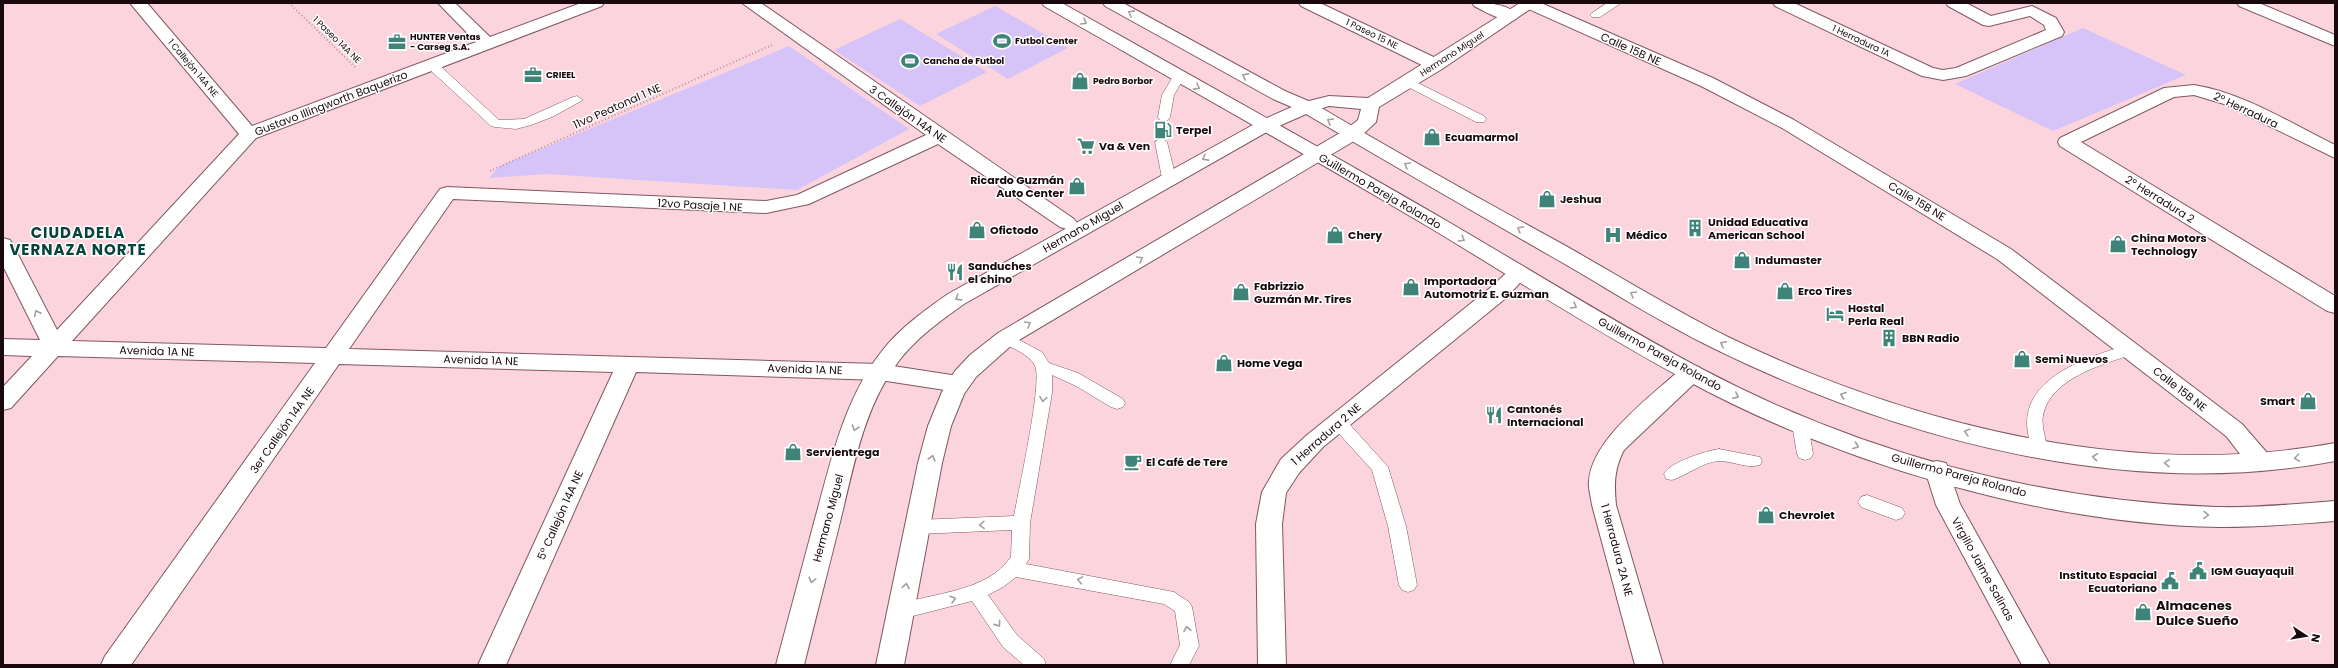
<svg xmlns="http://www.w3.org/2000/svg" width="2338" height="668" font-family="Poppins,sans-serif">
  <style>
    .green { fill: #d6c3f7 }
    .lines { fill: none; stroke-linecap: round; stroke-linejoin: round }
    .service-casing { stroke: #805762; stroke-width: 1 }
    .minor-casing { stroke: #805762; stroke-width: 2 }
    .tertiary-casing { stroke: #805762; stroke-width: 2 }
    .primary-casing { stroke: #805762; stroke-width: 2 }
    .path { stroke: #b5959d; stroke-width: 2; stroke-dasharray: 1 2.5; stroke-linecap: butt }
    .service { fill: #fff; fill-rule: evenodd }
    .minor { fill: #fff; fill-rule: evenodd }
    .tertiary { fill: #fff; fill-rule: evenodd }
    .primary { fill: #fff; fill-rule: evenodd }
    .oneway { stroke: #a39d9f }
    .labels { text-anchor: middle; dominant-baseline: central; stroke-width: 3; stroke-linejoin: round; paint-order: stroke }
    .far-street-label { font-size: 9px; fill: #19090e; stroke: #fff }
    .far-poi-label { font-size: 9px; font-weight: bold; fill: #19090e; stroke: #fff; text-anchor: start }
    .street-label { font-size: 11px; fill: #19090e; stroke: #fff }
    .poi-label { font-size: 11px; font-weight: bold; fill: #19090e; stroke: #fff; text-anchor: start }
    .near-poi-label { font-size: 13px; font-weight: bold; fill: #19090e; stroke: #fff; text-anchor: start }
    .district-label { font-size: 15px; font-weight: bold; letter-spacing: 1px; fill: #05443c; stroke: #fff }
  </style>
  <rect width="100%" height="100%" fill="#fbd4de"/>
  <path class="green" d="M995,6L1068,48L1008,79L936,34Z
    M900,19L987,72L920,106L834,50Z
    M2083,28L2186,75L2053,131L1955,84Z
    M789,46L909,129L797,190L547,174L489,178L500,166Z"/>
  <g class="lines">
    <g class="service-casing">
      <path id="service" d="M1607,3H1621L1600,17H1592L1590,15L1592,13Z
        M432,61L436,62L499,120L524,119L573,97L577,96L583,100L552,117L531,125L516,129L495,127L491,126L428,68L426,65L428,62Z
        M1179,72L1185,76L1174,95L1170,117L1168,120H1160L1158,117L1162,95L1175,73Z
        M1408,78L1484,116L1486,119L1484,122H1476L1404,85L1402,82L1404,79Z
        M1161,138L1167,142L1176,178L1169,182L1162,178L1155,142Z
        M1006,333L1042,352L1049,363L1078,373L1123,399L1125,403L1123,407L1117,409L1111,407L1076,386L1052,375V393L1030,523L1029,559L1026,564L1174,592L1189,602L1192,607L1199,646L1189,665H1170L1180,645L1175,611L1164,604L1016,577L1003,587L988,595L1017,635L1044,659L1046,665H1024L1003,647L972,601L901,619L895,616L892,611L895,606C933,592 986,593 1011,557L1012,530L917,534L911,532L908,527L911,522L917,520L1014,516C1018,493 1043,381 1035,366C1030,354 1011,348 1001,342L998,338L1001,334Z
        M2129,345L2134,346L2137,350L2134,354C2103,364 2051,378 2043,415C2041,426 2046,438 2047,449L2045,453L2039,455L2033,453C2030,447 2029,440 2028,433C2018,378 2089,356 2129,345Z
        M1338,416L1344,418L1388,467L1406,526L1417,585L1414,590L1408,592L1402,590L1399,585L1388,526L1372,470L1332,426L1330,422L1332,418Z
        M1800,418L1806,420L1808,424L1813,454L1811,458L1805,460L1799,458L1797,454L1792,424L1794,420Z
        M1719,449L1760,457L1762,461L1760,465C1747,469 1733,461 1719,461C1702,462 1688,475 1672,480L1666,479L1664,474C1670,462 1706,451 1719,449Z
        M1867,495L1902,508L1905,513L1902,518L1896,520L1861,507L1858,502L1861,497Z"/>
    </g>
    <g class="minor-casing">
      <path id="minor" d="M130,3H147L252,126L476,42L438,3H455L490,37L581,3H604L602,6L256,138L72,341L326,348L440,189L447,187L766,201L797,195L926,135L742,3H761L1074,219L1077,223L1074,227L1067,229L1060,227L938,144L809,204L766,213L453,199L349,349L880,364L958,376L966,378L969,384L966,390L958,392L880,380L636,372L506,665H478L613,372L339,364L131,665H101L105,656L315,363L58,356L11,408L3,410V387L32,356L3,355V339L40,340L3,266V238L10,240L13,245L57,330L239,134Z
        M1299,3H1320L1442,61L1445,65L1442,69H1430L1301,6Z
        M1472,3C1486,3 1509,3 1518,16L1516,19C1503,23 1486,12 1474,6Z
        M1523,3H1541L1713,78L1794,120L2011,249L2242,424L2275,462L2272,469C2251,475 2238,450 2226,436L1997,259L1782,128L1701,86L1524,7Z
        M1773,3H1794L1933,68L1943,70L1956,68L2046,30L2044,25L2030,16L1989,26L1983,25L1948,6L1946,3H1966L1991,16L2032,6L2056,18L2064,32L2062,36L1966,76L1943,80L1922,76L1775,6Z
        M2237,3H2259L2335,35V46L2239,6Z
        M2194,85C2244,93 2290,123 2335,145V158L2224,104L2194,95L2174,97L2081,142L2335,296V313L2327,311L2060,146L2058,142L2060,138L2164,88Z
        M1519,266L1526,268L1529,273L1506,298L1323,447L1299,473L1286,493L1282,524L1286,665H1258L1256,524L1262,492L1281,459L1307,435L1490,288L1512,268Z
        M1691,365L1699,367L1702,373L1699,379L1624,450C1614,469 1614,484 1616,505L1663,665H1635L1592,505C1591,497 1588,488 1589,481C1592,438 1653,395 1683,367Z
        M1937,461L1946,463L1960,504L2050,665H2022L1936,505L1925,470L1928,463Z"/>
    </g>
    <g class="tertiary-casing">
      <path id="tertiary" d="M1520,3H1539L1442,69L1379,107L1376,122L1359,138L1014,343L976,377L964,394L951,426L942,463L904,665H876L918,463L928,426L942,392L955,371L970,355L998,333L1345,130L1358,120L1361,109L1329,106L1313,111L1272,129L964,304C940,321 915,339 898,362C864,407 854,465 841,518C829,567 816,616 804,665H776C789,616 802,567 815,519C831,461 844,399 882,351C900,328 925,310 948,294L1260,121L1301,103L1329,96L1368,98Z"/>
    </g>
    <g class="primary-casing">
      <path id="primary" d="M1042,3H1062C1192,76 1323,149 1452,224C1534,272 1616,323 1700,368C1858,452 2038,501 2216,507C2256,508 2295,504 2335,501V521C2297,524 2260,527 2221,527C2045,525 1838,463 1684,379C1597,332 1512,277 1427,226C1300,151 1172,79 1044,6Z
        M1103,3H1123L1285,91L1313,103C1396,152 1480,199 1564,245C1619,276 1672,309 1728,337C1911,425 2132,481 2335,443V461C2128,501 1901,440 1715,349C1657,321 1604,286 1549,255C1466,207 1383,160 1301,111L1273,99L1105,6Z"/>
    </g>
    <path class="path" d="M289,3L356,68
      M490,171L772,45"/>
    <use href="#service" class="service"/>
    <use href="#minor" class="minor"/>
    <use href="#tertiary" class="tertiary"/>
    <use href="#primary" class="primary"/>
  </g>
  <defs><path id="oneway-chevron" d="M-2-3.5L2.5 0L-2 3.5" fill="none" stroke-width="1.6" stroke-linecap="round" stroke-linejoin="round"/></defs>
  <g class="oneway">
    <use href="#oneway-chevron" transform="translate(1131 13) rotate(-151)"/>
    <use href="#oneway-chevron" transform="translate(1084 22) rotate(30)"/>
    <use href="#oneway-chevron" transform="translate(1245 76) rotate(-151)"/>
    <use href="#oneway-chevron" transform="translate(1197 87) rotate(29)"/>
    <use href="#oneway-chevron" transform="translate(1330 121) rotate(-150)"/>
    <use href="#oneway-chevron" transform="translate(1205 158) rotate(151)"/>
    <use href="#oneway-chevron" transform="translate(1407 165) rotate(-150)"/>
    <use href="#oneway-chevron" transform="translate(1520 229) rotate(-150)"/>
    <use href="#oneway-chevron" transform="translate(1462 239) rotate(31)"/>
    <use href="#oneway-chevron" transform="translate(1140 259) rotate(-30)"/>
    <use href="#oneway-chevron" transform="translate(1633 294) rotate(-150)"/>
    <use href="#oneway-chevron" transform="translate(958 298) rotate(148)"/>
    <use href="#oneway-chevron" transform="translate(1574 306) rotate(30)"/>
    <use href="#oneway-chevron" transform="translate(37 313) rotate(-117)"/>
    <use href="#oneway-chevron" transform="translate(1028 324) rotate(-30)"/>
    <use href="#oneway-chevron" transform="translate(1723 344) rotate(-154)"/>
    <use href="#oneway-chevron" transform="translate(1843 395) rotate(-160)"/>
    <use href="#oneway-chevron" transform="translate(1736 396) rotate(27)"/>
    <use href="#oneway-chevron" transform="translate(1043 399) rotate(99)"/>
    <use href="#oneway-chevron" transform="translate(855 428) rotate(109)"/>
    <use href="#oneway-chevron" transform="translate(1967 432) rotate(-165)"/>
    <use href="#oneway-chevron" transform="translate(1856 446) rotate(21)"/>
    <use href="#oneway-chevron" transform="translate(2095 457) rotate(-174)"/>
    <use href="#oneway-chevron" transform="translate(932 458) rotate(-75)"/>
    <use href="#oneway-chevron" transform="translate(2297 458) rotate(172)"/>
    <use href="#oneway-chevron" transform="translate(2167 463) rotate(-177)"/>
    <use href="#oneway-chevron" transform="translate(2206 515) rotate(3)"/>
    <use href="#oneway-chevron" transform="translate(982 525) rotate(178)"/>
    <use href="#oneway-chevron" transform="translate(812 580) rotate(105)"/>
    <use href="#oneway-chevron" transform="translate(1080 580) rotate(-170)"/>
    <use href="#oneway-chevron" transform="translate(906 586) rotate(-79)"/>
    <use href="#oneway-chevron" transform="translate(953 599) rotate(-16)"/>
    <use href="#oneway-chevron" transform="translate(998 624) rotate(55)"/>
    <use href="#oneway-chevron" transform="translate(1187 629) rotate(-100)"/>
  </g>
  <defs>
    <g id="stadium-bare" transform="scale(1.38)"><path d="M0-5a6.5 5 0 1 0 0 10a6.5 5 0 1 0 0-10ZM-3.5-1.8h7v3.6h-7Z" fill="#408479" stroke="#fff" stroke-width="2.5" paint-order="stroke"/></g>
    <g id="office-bare" transform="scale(1.38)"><path d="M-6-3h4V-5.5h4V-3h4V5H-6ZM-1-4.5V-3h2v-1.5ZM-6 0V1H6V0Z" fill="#408479" stroke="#fff" stroke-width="2.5" paint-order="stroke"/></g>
    <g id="shop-bare" transform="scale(1.38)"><path d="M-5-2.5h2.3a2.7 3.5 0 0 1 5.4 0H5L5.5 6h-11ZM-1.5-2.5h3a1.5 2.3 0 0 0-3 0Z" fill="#408479" stroke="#fff" stroke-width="2.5" paint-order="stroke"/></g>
    <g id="fuel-bare" transform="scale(1.38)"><path d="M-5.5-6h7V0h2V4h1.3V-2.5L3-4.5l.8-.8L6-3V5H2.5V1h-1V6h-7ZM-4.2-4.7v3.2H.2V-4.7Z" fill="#408479" stroke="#fff" stroke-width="2.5" paint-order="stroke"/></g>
    <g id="supermarket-bare" transform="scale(1.38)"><path d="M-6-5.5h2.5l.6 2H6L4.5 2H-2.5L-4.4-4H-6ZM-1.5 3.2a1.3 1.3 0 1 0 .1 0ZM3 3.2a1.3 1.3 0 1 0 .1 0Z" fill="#408479" stroke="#fff" stroke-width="2.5" paint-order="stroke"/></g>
    <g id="building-bare" transform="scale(1.38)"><path d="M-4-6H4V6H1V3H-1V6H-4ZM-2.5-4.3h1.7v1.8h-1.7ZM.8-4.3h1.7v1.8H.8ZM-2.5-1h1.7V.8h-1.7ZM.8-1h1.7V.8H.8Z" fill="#408479" stroke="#fff" stroke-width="2.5" paint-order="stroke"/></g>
    <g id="hospital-bare" transform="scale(1.38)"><path d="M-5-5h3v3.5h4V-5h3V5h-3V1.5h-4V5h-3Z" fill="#408479" stroke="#fff" stroke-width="2.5" paint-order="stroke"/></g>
    <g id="restaurant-bare" transform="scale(1.38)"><path d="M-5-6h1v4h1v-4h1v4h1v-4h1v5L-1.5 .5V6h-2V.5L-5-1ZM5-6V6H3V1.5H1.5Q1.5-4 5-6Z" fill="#408479" stroke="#fff" stroke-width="2.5" paint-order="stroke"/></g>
    <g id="hotel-bare" transform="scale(1.38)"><path d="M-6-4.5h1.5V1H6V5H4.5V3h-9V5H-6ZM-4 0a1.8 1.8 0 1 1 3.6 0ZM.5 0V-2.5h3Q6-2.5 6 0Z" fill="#408479" stroke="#fff" stroke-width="2.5" paint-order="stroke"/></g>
    <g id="cafe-bare" transform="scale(1.38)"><path d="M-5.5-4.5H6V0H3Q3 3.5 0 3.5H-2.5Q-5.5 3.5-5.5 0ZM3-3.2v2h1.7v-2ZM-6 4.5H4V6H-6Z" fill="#408479" stroke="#fff" stroke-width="2.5" paint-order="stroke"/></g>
    <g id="civic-bare" transform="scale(1.38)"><path d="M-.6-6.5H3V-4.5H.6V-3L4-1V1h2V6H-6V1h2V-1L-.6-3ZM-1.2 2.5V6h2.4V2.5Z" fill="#408479" stroke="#fff" stroke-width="2.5" paint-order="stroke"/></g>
  </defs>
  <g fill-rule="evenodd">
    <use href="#stadium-bare" x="1002" y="41"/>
    <use href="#office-bare" x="397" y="42"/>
    <use href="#stadium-bare" x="910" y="61"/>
    <use href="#office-bare" x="533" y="75"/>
    <use href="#shop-bare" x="1080" y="81"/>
    <use href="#fuel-bare" x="1163" y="130"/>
    <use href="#shop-bare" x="1432" y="137"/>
    <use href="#supermarket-bare" x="1086" y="146"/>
    <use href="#shop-bare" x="1077" y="186"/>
    <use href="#shop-bare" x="1547" y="199"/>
    <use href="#building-bare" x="1695" y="228"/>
    <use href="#shop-bare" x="977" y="230"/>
    <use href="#shop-bare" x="1335" y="235"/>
    <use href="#hospital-bare" x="1613" y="235"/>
    <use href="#shop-bare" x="2118" y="244"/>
    <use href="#shop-bare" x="1742" y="260"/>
    <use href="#restaurant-bare" x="955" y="272"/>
    <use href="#shop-bare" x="1411" y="287"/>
    <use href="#shop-bare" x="1785" y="291"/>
    <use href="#shop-bare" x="1241" y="292"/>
    <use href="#hotel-bare" x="1835" y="314"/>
    <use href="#building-bare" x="1889" y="338"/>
    <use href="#shop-bare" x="2022" y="359"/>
    <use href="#shop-bare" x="1224" y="363"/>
    <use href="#shop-bare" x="2308" y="401"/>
    <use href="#restaurant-bare" x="1494" y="415"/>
    <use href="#shop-bare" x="793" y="452"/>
    <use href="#cafe-bare" x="1133" y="462"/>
    <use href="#shop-bare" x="1766" y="515"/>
    <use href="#civic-bare" x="2198" y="571"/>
    <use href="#civic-bare" x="2170" y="581"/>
    <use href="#shop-bare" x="2143" y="612"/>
  </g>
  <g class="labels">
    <g class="far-street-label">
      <text transform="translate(1372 34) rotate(26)">1 Paseo 15 NE</text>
      <text transform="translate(337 40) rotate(44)">1 Paseo 14A NE</text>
      <text transform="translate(1861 41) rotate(25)">1 Herradura 1A</text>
      <text transform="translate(1452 54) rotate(-33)">Hermano Miguel</text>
      <text transform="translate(193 68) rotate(50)">1 Callejón 14A NE</text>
    </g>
    <g class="far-poi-label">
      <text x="410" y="37">HUNTER Ventas<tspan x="410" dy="10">- Carseg S.A.</tspan></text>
      <text x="1015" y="41">Futbol Center</text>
      <text x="923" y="61">Cancha de Futbol</text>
      <text x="546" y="75">CRIEEL</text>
      <text x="1093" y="81">Pedro Borbor</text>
    </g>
    <g class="street-label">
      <text transform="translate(1631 49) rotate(24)">Calle 15B NE</text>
      <text transform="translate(331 103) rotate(-21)">Gustavo Illingworth Baquerizo</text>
      <text transform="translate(617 106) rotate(-24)">11vo Peatonal 1 NE</text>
      <text transform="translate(2246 110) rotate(25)">2° Herradura</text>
      <text transform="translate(908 114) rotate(35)">3 Callejón 14A NE</text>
      <text transform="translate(1380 191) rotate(30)">Guillermo Pareja Rolando</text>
      <text transform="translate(2160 199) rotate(32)">2° Herradura 2</text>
      <text transform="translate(1917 201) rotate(31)">Calle 15B NE</text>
      <text transform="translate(700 205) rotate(3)">12vo Pasaje 1 NE</text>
      <text transform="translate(1083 227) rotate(-30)">Hermano Miguel</text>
      <text transform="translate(157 351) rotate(2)">Avenida 1A NE</text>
      <text transform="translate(1660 354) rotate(29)">Guillermo Pareja Rolando</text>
      <text transform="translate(481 360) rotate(2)">Avenida 1A NE</text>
      <text transform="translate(805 369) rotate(2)">Avenida 1A NE</text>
      <text transform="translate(2180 389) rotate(38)">Calle 15B NE</text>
      <text transform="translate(282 430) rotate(-55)">3er Callejón 14A NE</text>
      <text transform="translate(1326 434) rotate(-41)">1 Herradura 2 NE</text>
      <text transform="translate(1959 475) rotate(15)">Guillermo Pareja Rolando</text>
      <text transform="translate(560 515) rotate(-66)">5° Callejón 14A NE</text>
      <text transform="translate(828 518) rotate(-75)">Hermano Miguel</text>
      <text transform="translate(1617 550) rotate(75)">1 Herradura 2A NE</text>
      <text transform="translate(1983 569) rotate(61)">Virgilio Jaime Salinas</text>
    </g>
    <g class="poi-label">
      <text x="1176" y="130">Terpel</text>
      <text x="1445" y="137">Ecuamarmol</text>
      <text x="1099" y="146">Va &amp; Ven</text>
      <text x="1064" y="180" text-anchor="end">Ricardo Guzmán<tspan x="1064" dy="13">Auto Center</tspan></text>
      <text x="1560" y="199">Jeshua</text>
      <text x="1708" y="222">Unidad Educativa<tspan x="1708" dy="13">American School</tspan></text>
      <text x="990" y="230">Ofictodo</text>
      <text x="1348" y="235">Chery</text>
      <text x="1626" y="235">Médico</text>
      <text x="2131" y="238">China Motors<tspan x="2131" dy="13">Technology</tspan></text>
      <text x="1755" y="260">Indumaster</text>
      <text x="968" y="266">Sanduches<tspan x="968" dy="13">el chino</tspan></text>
      <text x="1424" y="281">Importadora<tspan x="1424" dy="13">Automotriz E. Guzman</tspan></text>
      <text x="1254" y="286">Fabrizzio<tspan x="1254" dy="13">Guzmán Mr. Tires</tspan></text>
      <text x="1798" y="291">Erco Tires</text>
      <text x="1848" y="308">Hostal<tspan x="1848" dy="13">Perla Real</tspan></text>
      <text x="1902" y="338">BBN Radio</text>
      <text x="2035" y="359">Semi Nuevos</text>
      <text x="1237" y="363">Home Vega</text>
      <text x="2295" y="401" text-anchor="end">Smart</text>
      <text x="1507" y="409">Cantonés<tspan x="1507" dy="13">Internacional</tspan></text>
      <text x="806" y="452">Servientrega</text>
      <text x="1146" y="462">El Café de Tere</text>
      <text x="1779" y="515">Chevrolet</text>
      <text x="2211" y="571">IGM Guayaquil</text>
      <text x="2157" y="575" text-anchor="end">Instituto Espacial<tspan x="2157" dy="13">Ecuatoriano</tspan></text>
    </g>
    <g class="near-poi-label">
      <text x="2156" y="605">Almacenes<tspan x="2156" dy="15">Dulce Sueño</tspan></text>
    </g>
    <g class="district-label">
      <text x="78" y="232">CIUDADELA<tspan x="78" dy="17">VERNAZA NORTE</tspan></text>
    </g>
  </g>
  <rect width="2338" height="668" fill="none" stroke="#19090e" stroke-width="8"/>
  <g transform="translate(2306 636) rotate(102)" stroke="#ffffff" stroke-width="3" paint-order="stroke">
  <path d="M0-3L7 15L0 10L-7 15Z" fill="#19090e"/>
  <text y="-6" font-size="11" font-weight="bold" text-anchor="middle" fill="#19090e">N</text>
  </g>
</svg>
